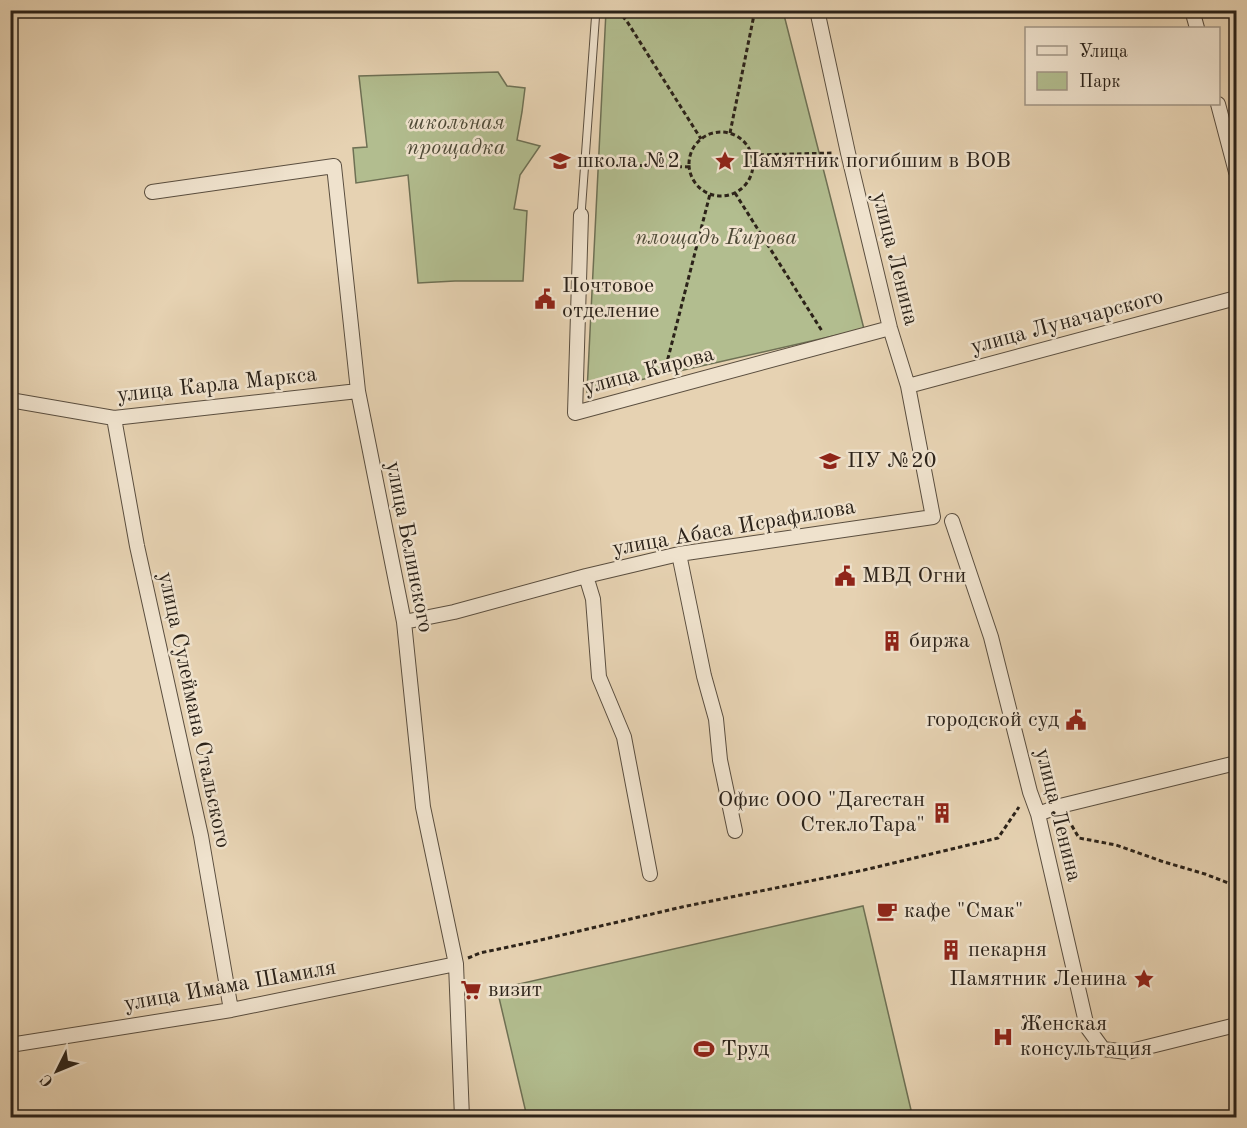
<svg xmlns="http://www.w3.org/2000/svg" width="1247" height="1128" font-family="'Old Standard TT',serif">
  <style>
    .green { fill: #b2bd8f; stroke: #6e7054; stroke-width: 1.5 }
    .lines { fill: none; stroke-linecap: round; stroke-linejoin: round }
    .service-casing { stroke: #5a4e3f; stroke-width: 9 }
    .minor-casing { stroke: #5a4e3f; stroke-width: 16 }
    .path { stroke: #2b2219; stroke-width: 3; stroke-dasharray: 4.5 3; stroke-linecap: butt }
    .service { stroke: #efe2cd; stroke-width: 7 }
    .minor { stroke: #efe2cd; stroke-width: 14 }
    .labels { text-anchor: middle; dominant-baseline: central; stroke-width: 5; stroke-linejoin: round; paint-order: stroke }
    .park-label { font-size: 22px; font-style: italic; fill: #4d4936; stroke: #efe2cd }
    .poi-label { font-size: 22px; fill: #2b2219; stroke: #efe2cd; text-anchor: start }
    .street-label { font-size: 22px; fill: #2b2219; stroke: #efe2cd }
  </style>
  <rect width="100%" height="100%" fill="#e6d2b2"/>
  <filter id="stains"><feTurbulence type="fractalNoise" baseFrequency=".00333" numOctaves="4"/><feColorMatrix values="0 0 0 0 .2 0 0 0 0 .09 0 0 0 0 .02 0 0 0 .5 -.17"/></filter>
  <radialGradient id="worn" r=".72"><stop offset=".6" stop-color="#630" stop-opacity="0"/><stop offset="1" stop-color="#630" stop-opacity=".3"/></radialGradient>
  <path class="green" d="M606,11H783L864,329L587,392Z
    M498,72L507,86L525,88L522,112L517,140L540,146L520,175L514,209L527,211L523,281H455L418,283L408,175L356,183L353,148L367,147L359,76Z
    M863,906L911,1110L876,1118L527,1117L497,989Z"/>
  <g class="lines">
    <g class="service-casing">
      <path id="service" d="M581,215L596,10"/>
    </g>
    <g class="minor-casing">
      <path id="minor" d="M1192,10L1197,28
        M1218,104L1236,172
        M152,192L334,166L358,391L404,622L423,807L456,964L462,1118
        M581,215L575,413L890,328
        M908,386L1236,298
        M10,400L114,418L358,391
        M114,418L137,546L201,836L231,1010
        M952,521L991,637L1030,792L1038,814L1087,1027L1103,1049L1127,1052L1236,1025
        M679,554L704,676L716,719L720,760L735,831
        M586,576L593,599L599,677L624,737L650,874
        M404,622L454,612L586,576L679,554L933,517L908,386L890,328L848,153L817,10
        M1038,814L1060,806L1236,763
        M10,1045L231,1010L456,964"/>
    </g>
    <path class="path" d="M618,10L628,23L701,139
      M689 164a32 32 0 1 1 64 0a32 32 0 1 1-64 0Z
      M730,133L755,10
      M752,155L834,153
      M595,164L689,167
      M735,193L822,331
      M664,374L710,194
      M1068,819L1079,838L1116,845L1161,861L1205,874L1236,886
      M468,958L480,953L532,942L682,907L864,870L998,838L1019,807"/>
    <use href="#service" class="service"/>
    <use href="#minor" class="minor"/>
  </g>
  <defs>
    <g id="school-bare" transform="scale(1.62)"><path d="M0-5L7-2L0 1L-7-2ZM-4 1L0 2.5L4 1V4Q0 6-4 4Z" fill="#8f2418" stroke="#efe2cd" stroke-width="2.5" paint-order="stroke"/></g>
    <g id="sight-bare" transform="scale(1.62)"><path d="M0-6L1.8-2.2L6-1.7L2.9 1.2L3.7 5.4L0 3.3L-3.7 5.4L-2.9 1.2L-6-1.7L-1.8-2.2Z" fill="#8f2418" stroke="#efe2cd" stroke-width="2.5" paint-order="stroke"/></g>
    <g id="civic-bare" transform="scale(1.62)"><path d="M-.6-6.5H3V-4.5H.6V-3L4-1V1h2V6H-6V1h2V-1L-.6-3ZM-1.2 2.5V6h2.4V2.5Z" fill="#8f2418" stroke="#efe2cd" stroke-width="2.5" paint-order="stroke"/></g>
    <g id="university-bare" transform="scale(1.62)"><path d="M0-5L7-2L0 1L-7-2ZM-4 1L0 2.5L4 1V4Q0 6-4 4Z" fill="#8f2418" stroke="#efe2cd" stroke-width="2.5" paint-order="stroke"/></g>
    <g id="building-bare" transform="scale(1.62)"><path d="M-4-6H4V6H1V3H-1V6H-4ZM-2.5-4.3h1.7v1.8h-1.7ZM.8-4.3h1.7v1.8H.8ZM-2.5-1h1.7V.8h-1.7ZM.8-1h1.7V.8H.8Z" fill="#8f2418" stroke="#efe2cd" stroke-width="2.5" paint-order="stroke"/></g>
    <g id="cafe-bare" transform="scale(1.62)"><path d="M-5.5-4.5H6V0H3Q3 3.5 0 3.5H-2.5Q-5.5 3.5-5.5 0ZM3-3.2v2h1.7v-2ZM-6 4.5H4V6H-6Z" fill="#8f2418" stroke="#efe2cd" stroke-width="2.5" paint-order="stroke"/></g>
    <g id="supermarket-bare" transform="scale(1.62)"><path d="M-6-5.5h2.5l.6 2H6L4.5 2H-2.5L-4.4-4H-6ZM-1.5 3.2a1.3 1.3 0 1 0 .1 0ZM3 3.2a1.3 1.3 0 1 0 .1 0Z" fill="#8f2418" stroke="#efe2cd" stroke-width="2.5" paint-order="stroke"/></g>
    <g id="hospital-bare" transform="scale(1.62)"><path d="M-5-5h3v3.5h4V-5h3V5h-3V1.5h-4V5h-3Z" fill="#8f2418" stroke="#efe2cd" stroke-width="2.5" paint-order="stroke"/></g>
    <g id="stadium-bare" transform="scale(1.62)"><path d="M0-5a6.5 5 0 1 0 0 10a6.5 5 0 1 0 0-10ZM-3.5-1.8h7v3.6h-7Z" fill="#8f2418" stroke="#efe2cd" stroke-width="2.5" paint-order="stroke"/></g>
  </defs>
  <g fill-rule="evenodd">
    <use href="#school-bare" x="560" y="161"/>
    <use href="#sight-bare" x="725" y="161"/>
    <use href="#civic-bare" x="545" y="299"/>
    <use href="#university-bare" x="830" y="461"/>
    <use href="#civic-bare" x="845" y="576"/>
    <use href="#building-bare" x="892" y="641"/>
    <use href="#civic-bare" x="1076" y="720"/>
    <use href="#building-bare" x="942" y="813"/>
    <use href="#cafe-bare" x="887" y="911"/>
    <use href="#building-bare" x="951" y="950"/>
    <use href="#sight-bare" x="1144" y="979"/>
    <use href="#supermarket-bare" x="471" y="990"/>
    <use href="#hospital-bare" x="1003" y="1037"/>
    <use href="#stadium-bare" x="704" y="1049"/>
  </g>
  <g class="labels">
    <g class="park-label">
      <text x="456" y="123">школьная<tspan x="456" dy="25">прощадка</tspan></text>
      <text x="716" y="238">площадь Кирова</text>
    </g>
    <g class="poi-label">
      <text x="577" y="161">школа №2</text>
      <text x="742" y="161">Памятник погибшим в ВОВ</text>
      <text x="562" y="286">Почтовое<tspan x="562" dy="25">отделение</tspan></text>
      <text x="847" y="461">ПУ №20</text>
      <text x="862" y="576">МВД Огни</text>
      <text x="909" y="641">биржа</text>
      <text x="1059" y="720" text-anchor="end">городской суд</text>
      <text x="925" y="800" text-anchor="end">Офис ООО "Дагестан<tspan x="925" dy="25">СтеклоТара"</tspan></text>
      <text x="904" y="911">кафе "Смак"</text>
      <text x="968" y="950">пекарня</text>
      <text x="1127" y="979" text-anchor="end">Памятник Ленина</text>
      <text x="488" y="990">визит</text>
      <text x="1020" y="1024">Женская<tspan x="1020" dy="25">консультация</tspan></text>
      <text x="721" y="1049">Труд</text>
    </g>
    <g class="street-label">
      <text transform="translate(895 259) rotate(76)">улица Ленина</text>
      <text transform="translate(1067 322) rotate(-15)">улица Луначарского</text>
      <text transform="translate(649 371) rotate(-15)">улица Кирова</text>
      <text transform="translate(217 385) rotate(-6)">улица Карла Маркса</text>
      <text transform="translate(734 528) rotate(-10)">улица Абаса Исрафилова</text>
      <text transform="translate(409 547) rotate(79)">улица Белинского</text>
      <text transform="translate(194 710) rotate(78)">улица Сулеймана Стальского</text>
      <text transform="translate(1058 815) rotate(76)">улица Ленина</text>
      <text transform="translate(230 986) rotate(-10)">улица Имама Шамиля</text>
    </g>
  </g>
  <rect width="1247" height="1128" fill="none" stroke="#e6d2b2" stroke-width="36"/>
  <rect x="12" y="12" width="1223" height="1104" fill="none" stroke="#2b2219" stroke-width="3"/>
  <rect x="18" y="18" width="1211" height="1092" fill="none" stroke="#2b2219" stroke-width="1.5"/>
  <rect x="1025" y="27" width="195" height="78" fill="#efe2cd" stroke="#a19585" stroke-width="1.5"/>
  <rect x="1037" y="46" width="30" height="9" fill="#efe2cd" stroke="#a19585" stroke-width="1.5"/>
  <text x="1079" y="57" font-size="18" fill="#2b2219">Улица</text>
  <rect x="1037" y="72" width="30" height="18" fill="#b2bd8f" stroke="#a19585" stroke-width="1.5"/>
  <text x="1079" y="87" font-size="18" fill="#2b2219">Парк</text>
  <g transform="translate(57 1071) rotate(227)" stroke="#efe2cd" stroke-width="4.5" paint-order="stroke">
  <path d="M0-4.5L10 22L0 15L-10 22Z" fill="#2b2219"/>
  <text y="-9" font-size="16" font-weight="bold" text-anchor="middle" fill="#2b2219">С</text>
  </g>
  <rect width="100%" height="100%" filter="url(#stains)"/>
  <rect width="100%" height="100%" fill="url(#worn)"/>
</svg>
